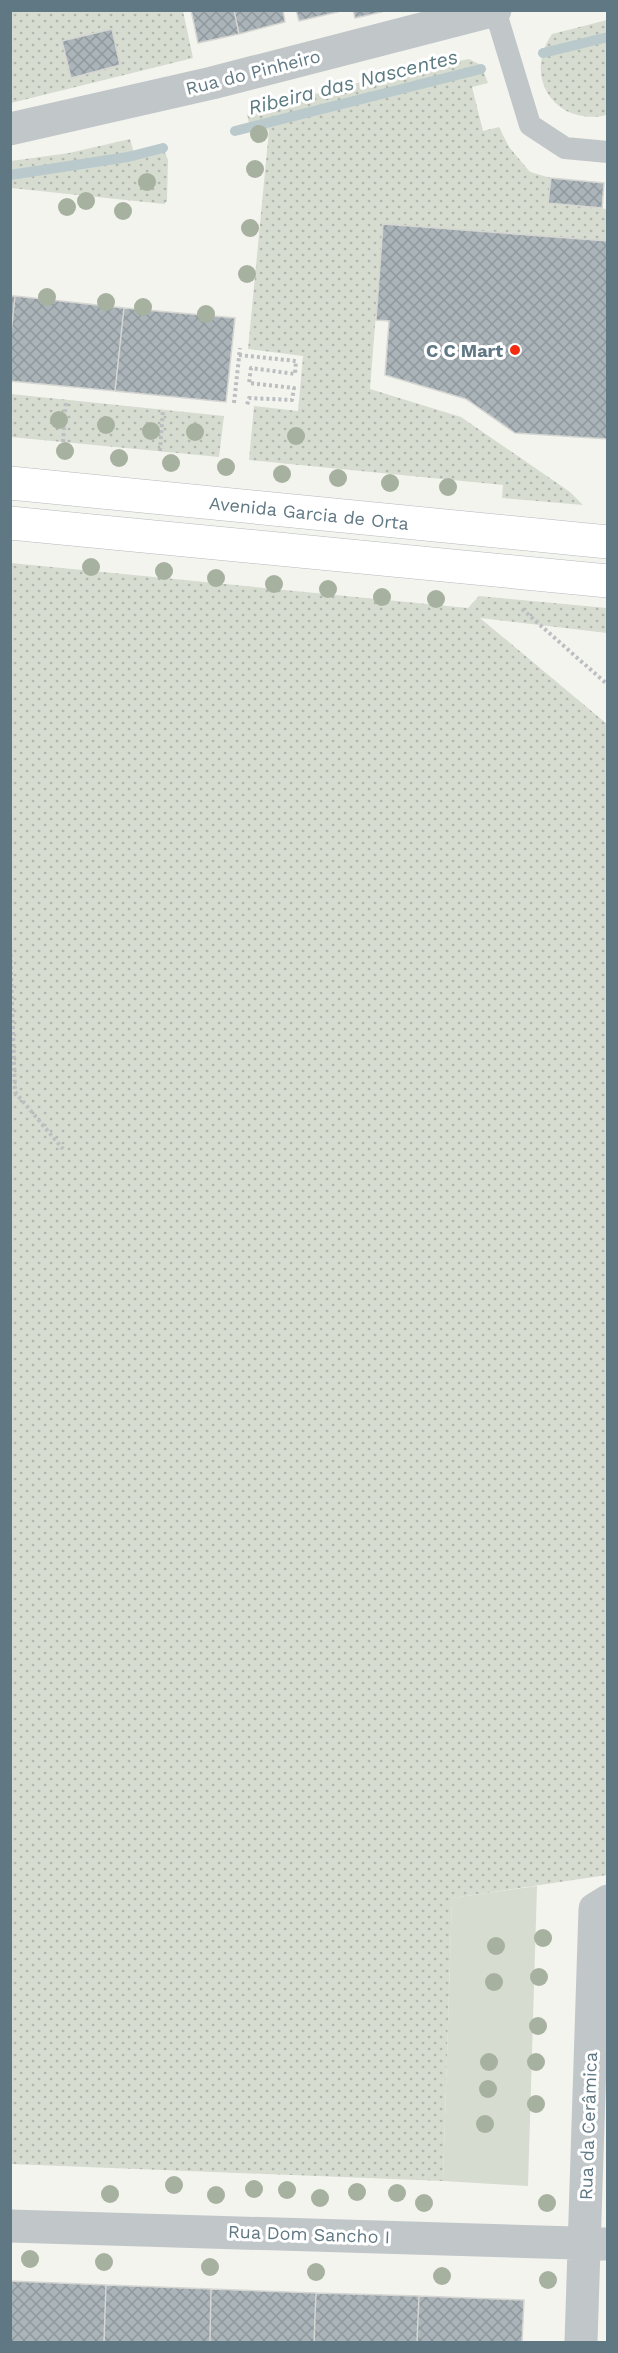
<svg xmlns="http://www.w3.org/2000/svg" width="618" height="2353" font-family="'Work Sans',sans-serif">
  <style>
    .grass { fill: url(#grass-dots); fill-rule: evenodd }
    .park { fill: #d6dcd0 }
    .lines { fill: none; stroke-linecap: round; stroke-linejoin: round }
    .stream { stroke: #b9c9cc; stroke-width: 10 }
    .building { fill: url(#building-cross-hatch); stroke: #d5d5d2; stroke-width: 1.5 }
    .secondary-casing { stroke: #b3babd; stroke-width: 34 }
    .path { stroke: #bcbfc1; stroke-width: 4; stroke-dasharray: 3 3; stroke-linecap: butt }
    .service { stroke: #c1c6c9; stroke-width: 22 }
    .minor { stroke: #c1c6c9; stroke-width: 33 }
    .secondary { stroke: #fff; stroke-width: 33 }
    .tree { fill: #a7b1a0 }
    .poi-dot { fill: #f32c11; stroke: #fff; stroke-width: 2 }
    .labels { text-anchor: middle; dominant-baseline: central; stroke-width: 6; stroke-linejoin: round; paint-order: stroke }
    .street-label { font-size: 18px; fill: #607884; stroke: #fff }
    .poi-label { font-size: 18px; font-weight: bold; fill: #607884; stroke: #fff; text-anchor: end }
    .water-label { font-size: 20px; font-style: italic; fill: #5b7b82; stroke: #fff }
  </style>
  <defs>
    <pattern id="grass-dots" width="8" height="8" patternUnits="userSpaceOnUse" patternTransform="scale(1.5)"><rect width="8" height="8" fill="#d6dcd0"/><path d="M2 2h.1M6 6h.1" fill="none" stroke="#b1b7ae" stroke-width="1.8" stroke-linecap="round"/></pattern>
    <pattern id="building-cross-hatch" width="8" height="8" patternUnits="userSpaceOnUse" patternTransform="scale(1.5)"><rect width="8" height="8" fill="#abb5b9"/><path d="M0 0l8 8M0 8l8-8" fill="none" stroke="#8f989c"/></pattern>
  </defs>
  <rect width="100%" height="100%" fill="#f4f4ef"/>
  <path class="grass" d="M11,11H183L193,58L11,103ZM112,29L120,65L71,77L62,41Z
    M607,20V115C556,127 522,78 552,34Z
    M469,59L481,65L488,83L472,87L483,131L499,127L509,147L530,172L551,178L548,203L607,209V241L383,224L370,389L461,417L570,492L583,505L502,498L503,485L249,460L254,406L298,411L303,356L248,349L269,130L250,127L247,115L257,109L392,74Z
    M130,139L134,153L163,148L168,160L167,201L164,204L11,188V161L69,153Z
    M11,394L224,416L219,457L11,437Z
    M11,563L468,608L479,596L607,608V633L480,618L607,724V1875L452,1898L443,2181L11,2164Z"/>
  <path class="park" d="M537,1886L528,2186L443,2181L452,1898Z"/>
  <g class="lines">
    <path class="stream" d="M543,53L608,37
      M235,131L481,69
      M10,175L128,157L163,148"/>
  </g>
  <path class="building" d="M191,10H234L239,34L198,43Z
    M234,10H283L285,22L239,34Z
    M296,10H338V12L299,21Z
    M353,10H382V12L355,18Z
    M112,29L120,65L71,78L62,41Z
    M551,178L604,183L602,208L548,203Z
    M383,224L608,241V439L515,433L466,399L385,375L389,321L376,320Z
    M10,296H15L10,343Z
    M15,296L124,308L115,391L10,381V343Z
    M124,308L235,318L226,402L115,391Z
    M10,2281L106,2285L104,2342H10Z
    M106,2285L211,2289L210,2342H104Z
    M211,2289L316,2293L314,2342H210Z
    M316,2293L419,2296L417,2342H314Z
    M419,2296L524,2300L522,2342H417Z"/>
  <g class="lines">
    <g class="secondary-casing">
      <path id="secondary" d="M10,483L608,542
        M10,523L608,581"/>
    </g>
    <path class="path" d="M239,355L296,361L295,374L251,368L249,383L294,388L292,400L249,398L247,405
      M234,403L240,348
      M63,442L66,400
      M160,451L163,409
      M522,609L608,685
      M10,942L15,1092L63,1149"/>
    <path class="service" d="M495,10L530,125L565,148L608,152"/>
    <path class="minor" d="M10,129L212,83L495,10
      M10,2226L608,2244
      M581,2342L595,1909L608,1901"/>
    <use href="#secondary" class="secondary"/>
  </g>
  <g class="tree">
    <circle cx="259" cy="134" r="9"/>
    <circle cx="255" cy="169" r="9"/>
    <circle cx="147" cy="182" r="9"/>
    <circle cx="86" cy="201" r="9"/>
    <circle cx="67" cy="207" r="9"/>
    <circle cx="123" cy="211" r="9"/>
    <circle cx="250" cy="228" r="9"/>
    <circle cx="247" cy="274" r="9"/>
    <circle cx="47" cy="297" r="9"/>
    <circle cx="106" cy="302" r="9"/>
    <circle cx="143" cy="307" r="9"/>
    <circle cx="206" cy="314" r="9"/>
    <circle cx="59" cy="420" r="9"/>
    <circle cx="106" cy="425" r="9"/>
    <circle cx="151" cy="431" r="9"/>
    <circle cx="195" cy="432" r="9"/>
    <circle cx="296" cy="436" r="9"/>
    <circle cx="65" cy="451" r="9"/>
    <circle cx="119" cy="458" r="9"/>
    <circle cx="171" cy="463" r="9"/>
    <circle cx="226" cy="467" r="9"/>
    <circle cx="282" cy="474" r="9"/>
    <circle cx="338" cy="478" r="9"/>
    <circle cx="390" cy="483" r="9"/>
    <circle cx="448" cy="487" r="9"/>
    <circle cx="91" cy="567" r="9"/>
    <circle cx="164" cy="571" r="9"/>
    <circle cx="216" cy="578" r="9"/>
    <circle cx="274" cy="584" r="9"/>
    <circle cx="328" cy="589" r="9"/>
    <circle cx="382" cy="597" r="9"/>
    <circle cx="436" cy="599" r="9"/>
    <circle cx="543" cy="1938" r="9"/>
    <circle cx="496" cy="1946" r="9"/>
    <circle cx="539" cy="1977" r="9"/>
    <circle cx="494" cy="1982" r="9"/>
    <circle cx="538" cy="2026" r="9"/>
    <circle cx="489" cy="2062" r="9"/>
    <circle cx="536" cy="2062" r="9"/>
    <circle cx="488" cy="2089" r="9"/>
    <circle cx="536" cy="2104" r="9"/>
    <circle cx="485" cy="2124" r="9"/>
    <circle cx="174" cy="2185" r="9"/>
    <circle cx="254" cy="2189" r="9"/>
    <circle cx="287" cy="2190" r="9"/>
    <circle cx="357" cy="2192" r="9"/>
    <circle cx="397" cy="2193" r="9"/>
    <circle cx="110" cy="2194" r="9"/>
    <circle cx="216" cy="2195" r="9"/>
    <circle cx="320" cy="2198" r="9"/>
    <circle cx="424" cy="2203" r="9"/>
    <circle cx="547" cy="2203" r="9"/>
    <circle cx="30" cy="2259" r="9"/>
    <circle cx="104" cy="2262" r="9"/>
    <circle cx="210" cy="2267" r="9"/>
    <circle cx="316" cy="2272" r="9"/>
    <circle cx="442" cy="2276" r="9"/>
    <circle cx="548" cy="2280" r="9"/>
  </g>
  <circle class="poi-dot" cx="515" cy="350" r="6"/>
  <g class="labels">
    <g class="street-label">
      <text transform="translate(253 72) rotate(-14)">Rua do Pinheiro</text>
      <text transform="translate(309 513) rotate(6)">Avenida Garcia de Orta</text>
      <text transform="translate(588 2126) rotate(-88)">Rua da Cerâmica</text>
      <text transform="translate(309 2234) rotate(2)">Rua Dom Sancho I</text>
    </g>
    <g class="poi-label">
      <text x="503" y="350">C C Mart</text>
    </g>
    <g class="water-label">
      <text transform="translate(353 82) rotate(-14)">Ribeira das Nascentes</text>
    </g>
  </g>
  <rect width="618" height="2353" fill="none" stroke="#607884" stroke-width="24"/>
</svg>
